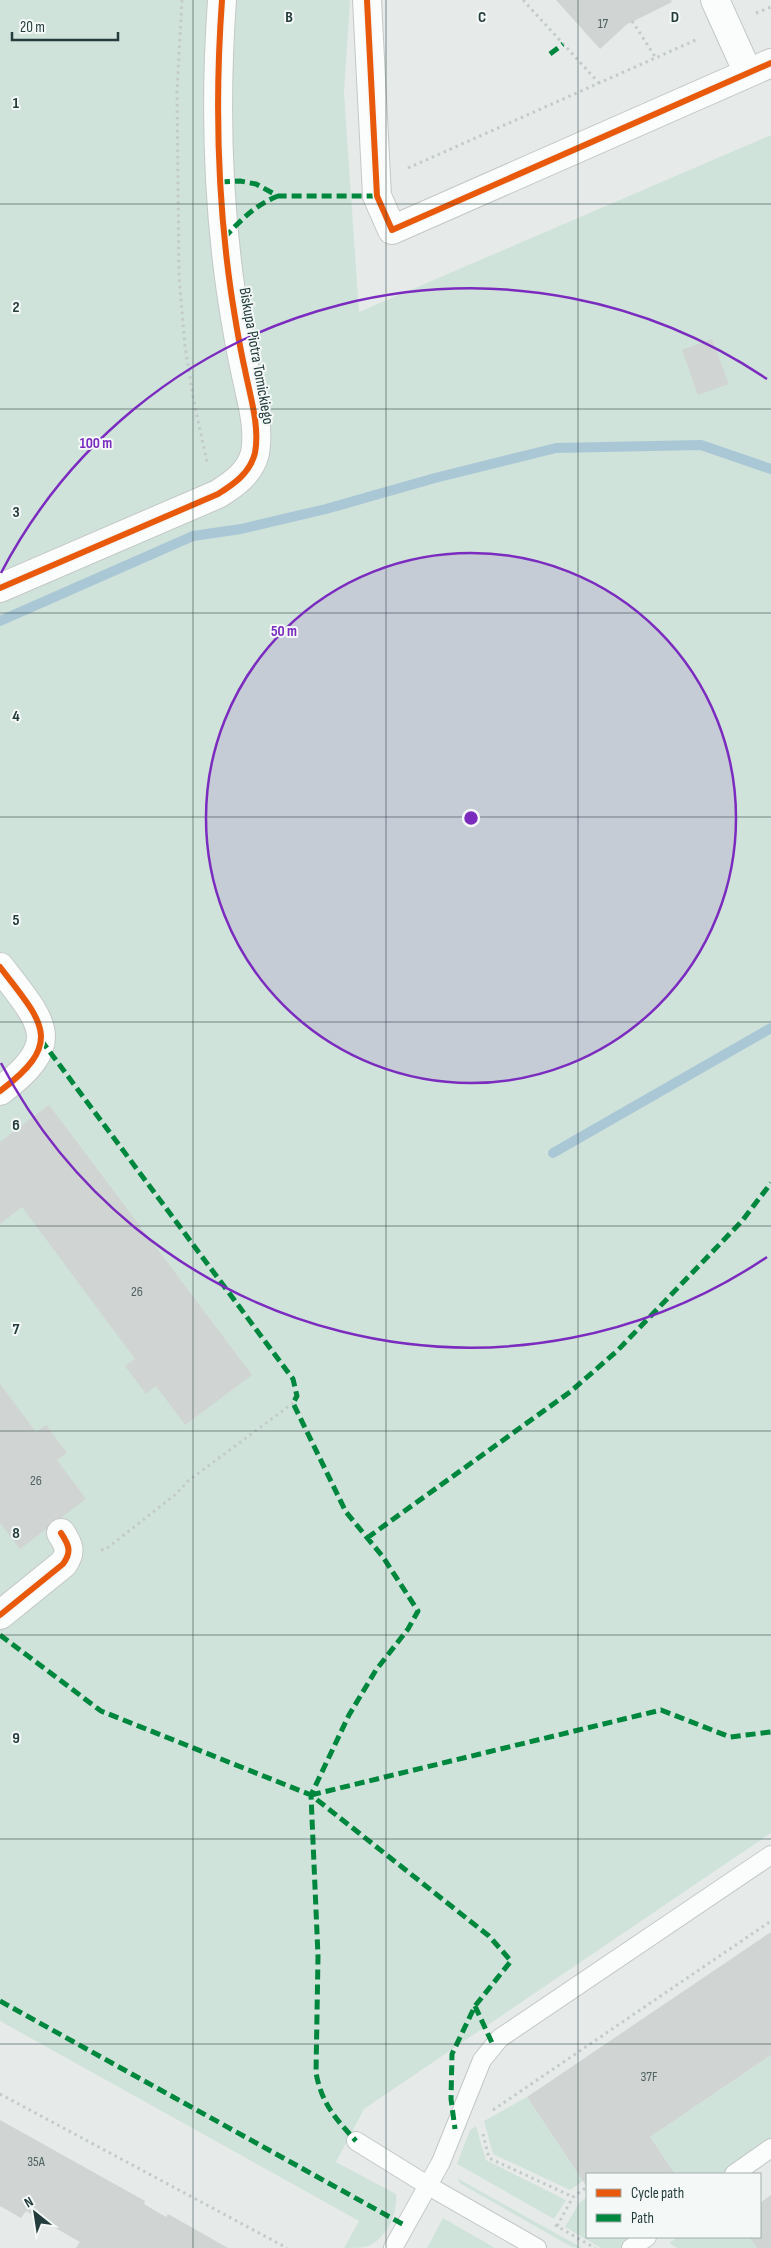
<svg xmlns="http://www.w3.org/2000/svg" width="771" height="2248" font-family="'Sofia Sans Condensed',sans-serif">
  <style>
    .green { fill: #d0e3da }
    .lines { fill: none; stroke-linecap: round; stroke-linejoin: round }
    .stream { stroke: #aac7d6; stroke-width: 10 }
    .building { fill: #d0d4d3 }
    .lane-casing { stroke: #c3c8c7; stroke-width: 20 }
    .street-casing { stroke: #c3c8c7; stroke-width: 30 }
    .path { stroke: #c2cbca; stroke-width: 3; stroke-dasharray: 2.5 4; stroke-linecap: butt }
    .lane { stroke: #fbfcfc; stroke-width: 18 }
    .street { stroke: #fbfcfc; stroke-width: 28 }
    .quiet { stroke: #00873e; stroke-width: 5; stroke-dasharray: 10 5; stroke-linecap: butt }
    .cycleway-casing { stroke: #f4f9f8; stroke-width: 9 }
    .cycleway { stroke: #e8590c; stroke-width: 6 }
    .grid { fill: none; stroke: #243d3c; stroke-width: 1; stroke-opacity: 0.55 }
    .ring { fill: none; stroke: #7b2cbf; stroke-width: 2.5 }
    .labels { text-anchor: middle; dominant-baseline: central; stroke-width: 4; stroke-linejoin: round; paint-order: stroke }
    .number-label { font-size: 14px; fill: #4f6362 }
    .street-label { font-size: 16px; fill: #243d3c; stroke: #f4f9f8 }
    .grid-label { font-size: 16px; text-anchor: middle; font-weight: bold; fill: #243d3c; stroke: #f4f9f8; stroke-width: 4; stroke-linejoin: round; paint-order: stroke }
    .centre { fill: #7b2cbf; stroke: #f4f9f8; stroke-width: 2.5 }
    .ring-label { font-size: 15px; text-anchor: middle; font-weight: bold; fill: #7b2cbf; stroke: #f4f9f8; stroke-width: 4; stroke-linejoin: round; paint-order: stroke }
  </style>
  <rect width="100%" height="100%" fill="#e6ebea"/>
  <path class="green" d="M0,0H350L344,92L359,312L771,135V1833L364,2109L336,2162L396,2194C398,2213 387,2238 368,2246C360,2248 352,2248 344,2248L359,2221L0,2021Z
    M771,2055V2145L730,2174H675L650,2137Z
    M527,2097L583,2181L570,2190L493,2154L484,2121Z
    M476,2126L486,2160L566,2200L554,2219L457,2164L470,2130Z
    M457,2178L582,2248L572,2247L461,2184Z
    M587,2197V2237H643L627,2248H601L565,2227L579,2203Z
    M443,2218L495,2248H427Z
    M678,2237H749L757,2248H677L669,2243Z"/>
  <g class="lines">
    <path class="stream" d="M0,621L193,536L241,529L326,509L435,478L556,448L701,445L771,469
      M553,1153L771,1028"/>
  </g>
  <path class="building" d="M556,0H671L672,2L626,25L600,49Z
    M712,339L729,384L698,395L682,350Z
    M49,1105L252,1375L185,1425L156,1386L146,1394L125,1366L135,1359L22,1207L0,1224V1142Z
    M0,1384L36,1432L46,1425L67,1453L57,1460L86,1499L20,1549L0,1523Z
    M771,1932V2055L650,2137L675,2174H587V2187L527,2097Z
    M0,2120L145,2201L144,2204L166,2217L168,2214L228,2248H76L80,2242L26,2211L21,2218L0,2206Z
    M771,2195V2248H757L749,2237H760V2203Z"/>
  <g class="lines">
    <g class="lane-casing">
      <path id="lane" d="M356,2141L427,2185L537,2248
        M734,2174L771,2148
        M393,2248L441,2162L482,2060L500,2038L771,1855
        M631,2248L647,2237"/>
    </g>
    <g class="street-casing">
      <path id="street" d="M367,0L377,196L392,230L771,63
        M715,0L748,73
        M0,588L218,494C234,484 250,473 255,453C260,426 250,396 245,370C239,344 235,318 231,292C217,195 215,97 222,0
        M0,967C42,1022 66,1042 0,1091
        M0,1615L63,1564C72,1552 69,1545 61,1533"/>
    </g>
    <path class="path" d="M182,0L177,91L179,277L185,346L193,397L207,462
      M523,0L599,83
      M756,13L771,7
      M632,21L656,58
      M408,168L698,39
      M101,1550L106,1549L176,1494L188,1481L293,1403
      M0,2094L287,2248
      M493,2110L771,1921
      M483,2134L489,2158L573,2197
      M555,2225L595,2248
      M557,2226L573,2197L587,2187"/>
    <use href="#lane" class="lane"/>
    <use href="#street" class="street"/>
    <path class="quiet" d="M550,54L563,44
      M220,182L240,181L256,184L278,196H377
      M224,238C241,220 255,205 278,196
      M41,1040L293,1379L297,1396L293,1403L346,1512L383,1557L418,1611L408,1629L376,1670L349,1715L311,1795L318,1956L316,2073C322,2104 335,2118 356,2141
      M367,1538L570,1392L617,1351L742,1221L771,1183
      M0,1635L101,1711L311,1795L489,1936L511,1961L475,2006L452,2054L451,2099L455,2129
      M311,1795L661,1710L730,1737L771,1732
      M0,2001L406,2226
      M475,2006L493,2045"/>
    <g class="cycleway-casing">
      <path id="cycleway" d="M367,0L377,196L392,230L771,63
        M0,588L218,494C234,484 250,473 255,453C260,426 250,396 245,370C239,344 235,318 231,292C217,195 215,97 222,0
        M0,967C42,1022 66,1042 0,1091
        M0,1615L63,1564C72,1552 69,1545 61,1533"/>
    </g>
    <use href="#cycleway" class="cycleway"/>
  </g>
  <path class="grid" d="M193,0V2248M386,0V2248M578,0V2248M0,204H771M0,409H771M0,613H771M0,817H771M0,1022H771M0,1226H771M0,1431H771M0,1635H771M0,1839H771M0,2044H771"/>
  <circle cx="471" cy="818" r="265" fill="#7b2cbf" fill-opacity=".12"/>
  <g class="ring">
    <circle cx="471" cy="818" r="265"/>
    <path d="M767 1257A530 530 0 0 1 1 1063M1 573A530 530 0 0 1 767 379"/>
  </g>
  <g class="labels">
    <g class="number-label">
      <text x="603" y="23">17</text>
      <text x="137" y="1291">26</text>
      <text x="36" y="1480">26</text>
      <text x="649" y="2076">37F</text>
      <text x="36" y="2161">35A</text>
    </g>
    <g class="street-label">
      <text transform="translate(256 356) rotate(80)">Biskupa Piotra Tomickiego</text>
    </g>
  </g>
  <g class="grid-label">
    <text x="289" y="22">B</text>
    <text x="482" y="22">C</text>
    <text x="675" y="22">D</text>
    <text x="16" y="108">1</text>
    <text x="16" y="312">2</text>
    <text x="16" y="517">3</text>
    <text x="16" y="721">4</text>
    <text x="16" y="925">5</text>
    <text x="16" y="1130">6</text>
    <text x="16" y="1334">7</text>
    <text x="16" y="1538">8</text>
    <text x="16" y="1743">9</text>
  </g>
  <circle cx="471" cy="818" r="8" class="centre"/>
  <g class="ring-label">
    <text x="96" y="448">100 m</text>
    <text x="284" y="636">50 m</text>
  </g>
  <rect x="586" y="2173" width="175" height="65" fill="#f4f9f8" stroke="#a1aead"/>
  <rect x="596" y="2189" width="25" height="8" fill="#e8590c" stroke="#a1aead"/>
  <text x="631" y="2198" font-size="15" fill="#243d3c">Cycle path</text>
  <rect x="596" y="2214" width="25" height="8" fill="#00873e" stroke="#a1aead"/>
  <text x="631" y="2223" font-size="15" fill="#243d3c">Path</text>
  <g transform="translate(35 2213) rotate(330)" stroke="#f4f9f8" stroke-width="4" paint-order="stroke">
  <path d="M0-4L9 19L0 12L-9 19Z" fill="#243d3c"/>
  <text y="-8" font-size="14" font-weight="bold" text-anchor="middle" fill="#243d3c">N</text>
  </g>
  <path d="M12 32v8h106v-8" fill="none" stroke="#243d3c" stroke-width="2.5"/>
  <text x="20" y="32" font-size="15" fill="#243d3c" stroke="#f4f9f8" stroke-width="4" paint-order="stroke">20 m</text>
</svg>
